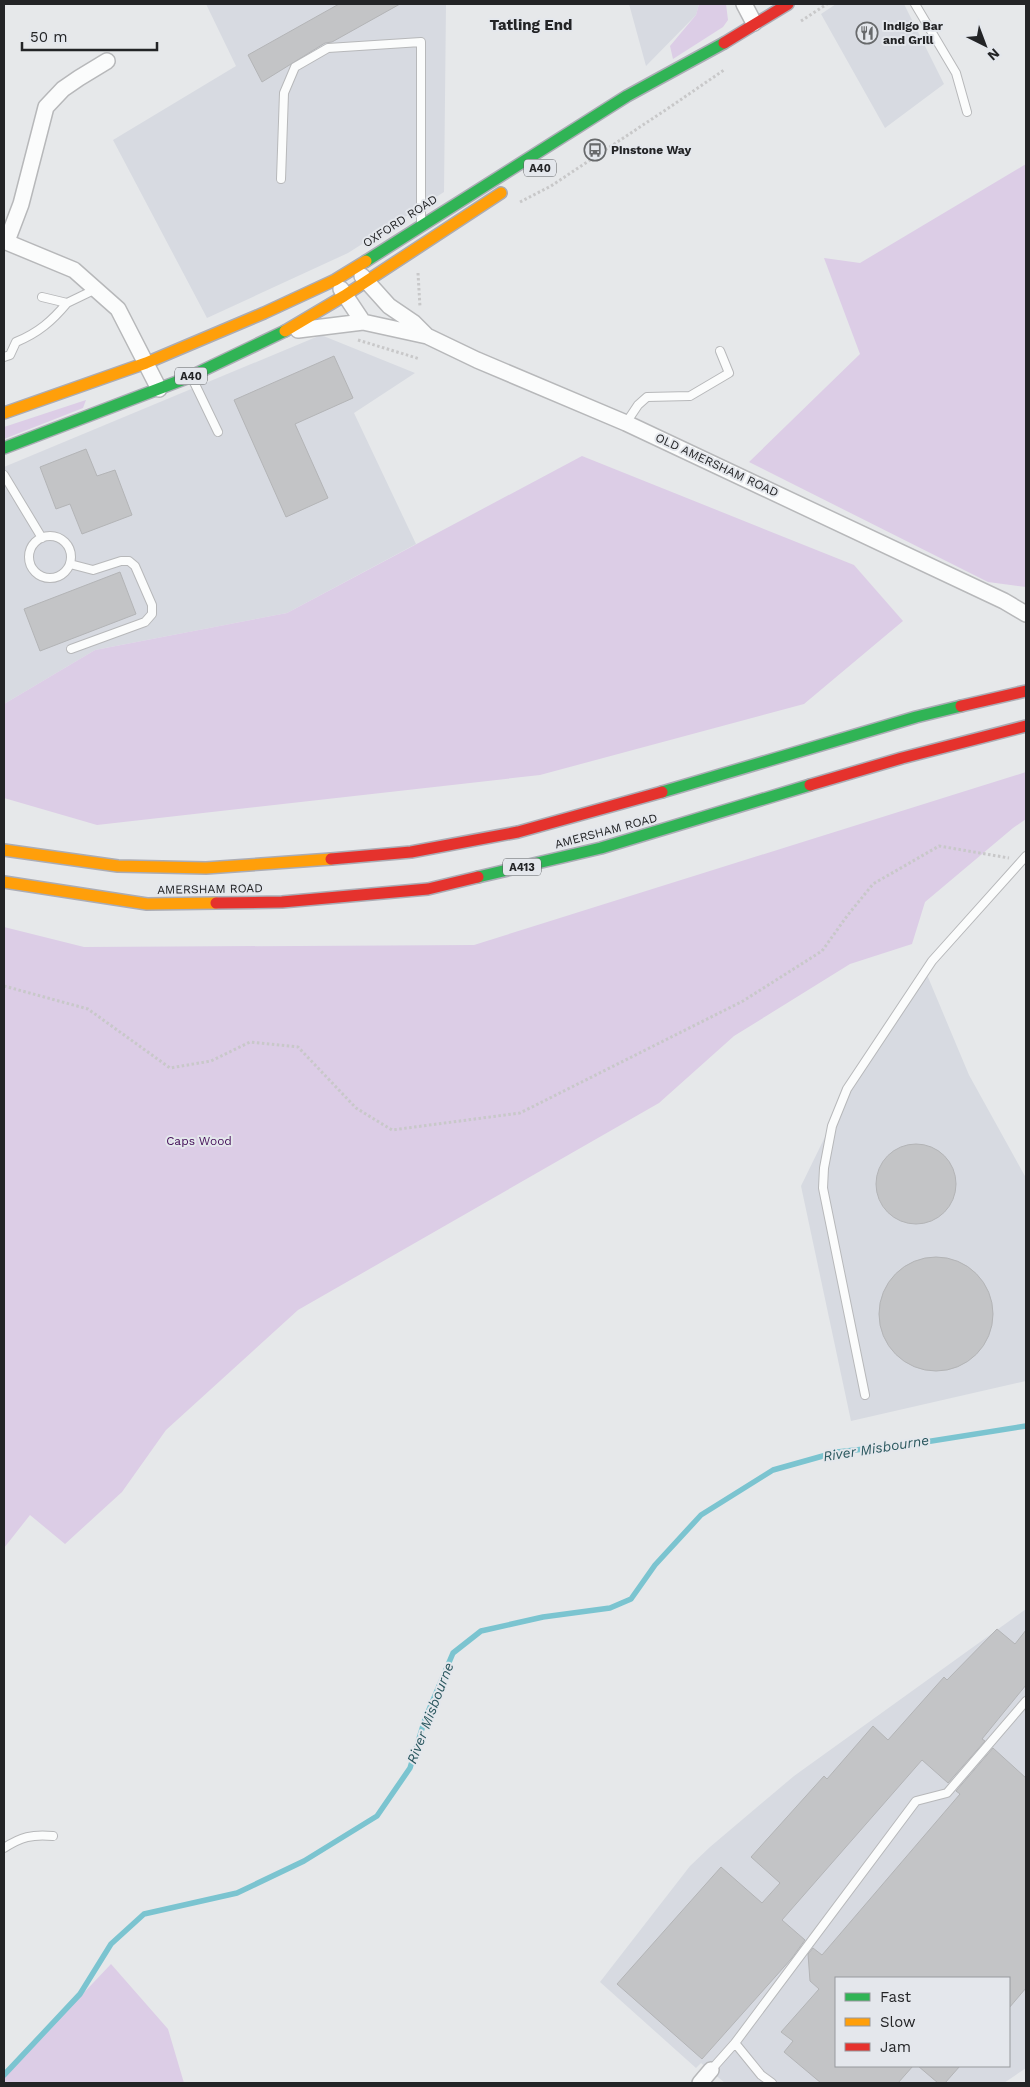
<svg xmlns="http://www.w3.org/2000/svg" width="1030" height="2087" font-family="'Work Sans',sans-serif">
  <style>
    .built { fill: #d7dae1; fill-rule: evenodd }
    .green { fill: #dccde6 }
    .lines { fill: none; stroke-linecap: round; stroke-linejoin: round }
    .stream { stroke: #7bc4d0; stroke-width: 5.5 }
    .building { fill: #c3c4c6; stroke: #b3b4b6 }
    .lane-casing { stroke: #b7b8ba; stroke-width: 10 }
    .street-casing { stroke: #b7b8ba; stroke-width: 18 }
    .fast-casing { stroke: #abacb5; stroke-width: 14 }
    .slow-casing { stroke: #abacb5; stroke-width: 14 }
    .jam-casing { stroke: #abacb5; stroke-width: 14 }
    .path { stroke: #c8c8c9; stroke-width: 3; stroke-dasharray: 2.5 2.5; stroke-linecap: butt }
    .lane { stroke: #fbfcfc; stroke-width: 8 }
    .street { stroke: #fbfcfc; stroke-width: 15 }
    .fast { stroke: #30b455; stroke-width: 11 }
    .slow { stroke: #ff9f0a; stroke-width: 11 }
    .jam { stroke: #e5322d; stroke-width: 11 }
    .labels { text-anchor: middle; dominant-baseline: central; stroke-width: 4; stroke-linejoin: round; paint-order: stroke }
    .shield { fill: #e4e7ec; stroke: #5d5e61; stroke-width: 1 }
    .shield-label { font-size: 11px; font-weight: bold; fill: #232426 }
    .poi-label { font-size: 12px; font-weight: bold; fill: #232426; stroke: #e4e7ec; text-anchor: start }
    .street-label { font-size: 12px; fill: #232426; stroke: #e4e7ec }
    .park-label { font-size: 12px; fill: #420c56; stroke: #e4e7ec }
    .water-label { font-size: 14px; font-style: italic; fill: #2a575e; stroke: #e4e7ec }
    .quarter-label { font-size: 15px; font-weight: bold; fill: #232426; stroke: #e4e7ec }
  </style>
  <rect width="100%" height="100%" fill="#e6e8ea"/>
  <path class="built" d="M206,4H446L444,192L348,253L207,318L113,140L236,66Z
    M629,4H699L696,15L646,66Z
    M836,4H904L944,84L885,128L821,14Z
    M321,335L415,373L354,413L416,544L287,613L95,650L4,704V467Z
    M925,970L969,1075L1026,1178V1381L851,1421L801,1186L842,1102Z
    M1026,1609V2068L1004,2083H725L701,2063L696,2068L600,1982L690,1866L710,1847L794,1776ZM836,1978H1009V2066H836Z"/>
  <path class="green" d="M699,4H726L728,20L723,27L673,59L670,46L696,15Z
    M1026,164V587L988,582L749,462L860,354L824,258L860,263Z
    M86,400L83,408L4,439V427Z
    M582,456L854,565L903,621L804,704L540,775L97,825L4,798V704L95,650L287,613Z
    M1026,772V819L1013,828L925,902L912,944L850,964L734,1036L659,1103L298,1310L166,1430L122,1492L65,1544L30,1515L4,1548V927L84,947L474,945Z
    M111,1964L168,2029L184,2083H4V2077Z"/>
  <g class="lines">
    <path class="stream" d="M4,2075L80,1994L111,1944L144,1914L237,1893L304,1861L377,1816L410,1768L425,1719L453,1653L481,1631L543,1617L610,1608L631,1599L655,1565L701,1515L773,1470L837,1452L919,1443L1026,1426"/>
  </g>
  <path class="building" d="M339,4H400L332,42L325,43L262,82L248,55Z
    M334,356L353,398L295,424L328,498L286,517L234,400Z
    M86,449L97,476L115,470L132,515L82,534L70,504L56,509L40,467Z
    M120,572L136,614L40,651L24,609Z
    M876 1184a40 40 0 1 1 80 0a40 40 0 1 1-80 0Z
    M879 1314a57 57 0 1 1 114 0a57 57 0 1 1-114 0Z
    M997,1629L1015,1644L1026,1630V1685L982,1739L985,1741L948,1783L922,1760L782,1920L805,1940L792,1958L702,2059L617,1984L721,1867L762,1903L780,1883L751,1857L824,1776L827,1779L873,1726L888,1740L944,1677L947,1680Z
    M993,1748L1026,1778V1988L1009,2008V1978H836V2066H913L898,2083H821L784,2052L793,2041L781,2032L819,1989L810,1981L808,1954L813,1948L822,1955L960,1794L956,1791Z
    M918,2066H960L945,2083H938Z"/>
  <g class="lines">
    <g class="lane-casing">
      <path id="lane" d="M915,4L956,73L967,112
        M281,179L284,93L295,67L328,48L421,42V222
        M42,297L67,303L96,289
        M4,357L10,355L16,342C38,333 52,321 67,303
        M192,378L218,432
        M626,423L638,405L647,397L690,396L729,373L720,351
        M4,475L42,538
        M29 557a21 21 0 1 1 42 0a21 21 0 1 1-42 0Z
        M70,564L93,570L121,561H129L135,566L152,605V614L145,622L71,649
        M865,1395L823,1188L824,1168L832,1126L847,1089L932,961L1026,856
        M4,1848C21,1837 32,1834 53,1836
        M735,2043L761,2075L772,2083
        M711,2070L735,2043L916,1801L947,1793L1026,1701"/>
    </g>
    <g class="street-casing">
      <path id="street" d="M744,4L754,23
        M4,241L74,270L118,309L159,389
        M7,241L21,204L46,107L63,89L79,78L107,61
        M362,276L389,306L414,323L426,335
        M341,289L363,322L427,336L477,360L626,423L1004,601L1026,614
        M298,330L363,322
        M700,2083L711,2070"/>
    </g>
    <g class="fast-casing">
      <path id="fast" d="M366,261L627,96L724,43
        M4,448L187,378L285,331
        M662,792L916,717L961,706
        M478,877L601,848L810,785"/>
    </g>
    <g class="slow-casing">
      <path id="slow" d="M285,331L344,296L501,193
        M4,413L146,363L264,313L335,280L366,261
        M4,850L118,866L206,868L331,859
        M4,882L147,904L216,903"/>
    </g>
    <g class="jam-casing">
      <path id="jam" d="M724,43L788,4
        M961,706L1026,691
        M810,785L902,758L1026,726
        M331,859L411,852L518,832L662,792
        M216,903L282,902L428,889L478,877"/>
    </g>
    <path class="path" d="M801,21L827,4
      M520,202L551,186L670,107L724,70
      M418,273L420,307
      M358,340L420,359
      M4,986L88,1009L170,1068L211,1061L250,1042L298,1047L356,1108L392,1130L520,1113L743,1001L822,951L847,916L873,884L939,846L1009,858"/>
    <use href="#lane" class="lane"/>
    <use href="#street" class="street"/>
    <use href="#fast" class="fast"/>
    <use href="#slow" class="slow"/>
    <use href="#jam" class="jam"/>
  </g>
  <defs>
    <g id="restaurant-ring" transform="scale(1.125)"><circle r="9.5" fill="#e4e7ec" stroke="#67696b" stroke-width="1.5"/><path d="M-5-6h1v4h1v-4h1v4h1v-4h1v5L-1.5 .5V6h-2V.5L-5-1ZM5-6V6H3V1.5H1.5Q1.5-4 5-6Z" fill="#67696b"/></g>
    <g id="bus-ring" transform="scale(1.125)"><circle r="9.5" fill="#e4e7ec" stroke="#67696b" stroke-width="1.5"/><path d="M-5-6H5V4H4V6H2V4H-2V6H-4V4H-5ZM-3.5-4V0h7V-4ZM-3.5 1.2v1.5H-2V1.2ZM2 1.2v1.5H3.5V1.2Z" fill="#67696b"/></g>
  </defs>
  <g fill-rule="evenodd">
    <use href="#restaurant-ring" x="867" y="33"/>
    <use href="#bus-ring" x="595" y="150"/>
  </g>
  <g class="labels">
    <g class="shield">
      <rect x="524" y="159.5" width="32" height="17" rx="4"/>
      <rect x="175" y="367.5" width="32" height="17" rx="4"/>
      <rect x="503" y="858.5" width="38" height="17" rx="4"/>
    </g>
    <g class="shield-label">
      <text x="540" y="168">A40</text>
      <text x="191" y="376">A40</text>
      <text x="522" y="867">A413</text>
    </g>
    <g class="poi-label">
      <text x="883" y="26">Indigo Bar<tspan x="883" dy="14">and Grill</tspan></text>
      <text x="611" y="150">Pinstone Way</text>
    </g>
    <g class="street-label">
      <text transform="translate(400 221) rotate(-33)">OXFORD ROAD</text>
      <text transform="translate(717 465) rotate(25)">OLD AMERSHAM ROAD</text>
      <text transform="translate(606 831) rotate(-15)">AMERSHAM ROAD</text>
      <text transform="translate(210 889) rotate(-1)">AMERSHAM ROAD</text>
    </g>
    <g class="park-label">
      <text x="199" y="1141">Caps Wood</text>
    </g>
    <g class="water-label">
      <text transform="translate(876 1448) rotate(-9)">River Misbourne</text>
      <text transform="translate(430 1713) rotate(-69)">River Misbourne</text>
    </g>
    <g class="quarter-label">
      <text x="531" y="25">Tatling End</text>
    </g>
  </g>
  <rect width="1030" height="2087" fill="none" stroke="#232426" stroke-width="10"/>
  <rect x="835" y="1977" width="175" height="90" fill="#e4e7ec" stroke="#97999d"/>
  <rect x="845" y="1993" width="25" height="8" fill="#30b455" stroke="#97999d"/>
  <text x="880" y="2002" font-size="15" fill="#232426">Fast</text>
  <rect x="845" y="2018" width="25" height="8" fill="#ff9f0a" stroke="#97999d"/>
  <text x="880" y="2027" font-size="15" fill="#232426">Slow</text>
  <rect x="845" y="2043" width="25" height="8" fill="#e5322d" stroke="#97999d"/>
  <text x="880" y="2052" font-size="15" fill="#232426">Jam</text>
  <g transform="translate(985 45) rotate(138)" stroke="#e4e7ec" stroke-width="4" paint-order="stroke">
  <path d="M0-4L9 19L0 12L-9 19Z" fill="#232426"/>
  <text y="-8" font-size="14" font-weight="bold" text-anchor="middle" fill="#232426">N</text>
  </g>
  <path d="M22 42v8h135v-8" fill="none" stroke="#232426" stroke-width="2.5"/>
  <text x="30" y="42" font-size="15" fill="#232426" stroke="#e4e7ec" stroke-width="4" paint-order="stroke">50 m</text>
</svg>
